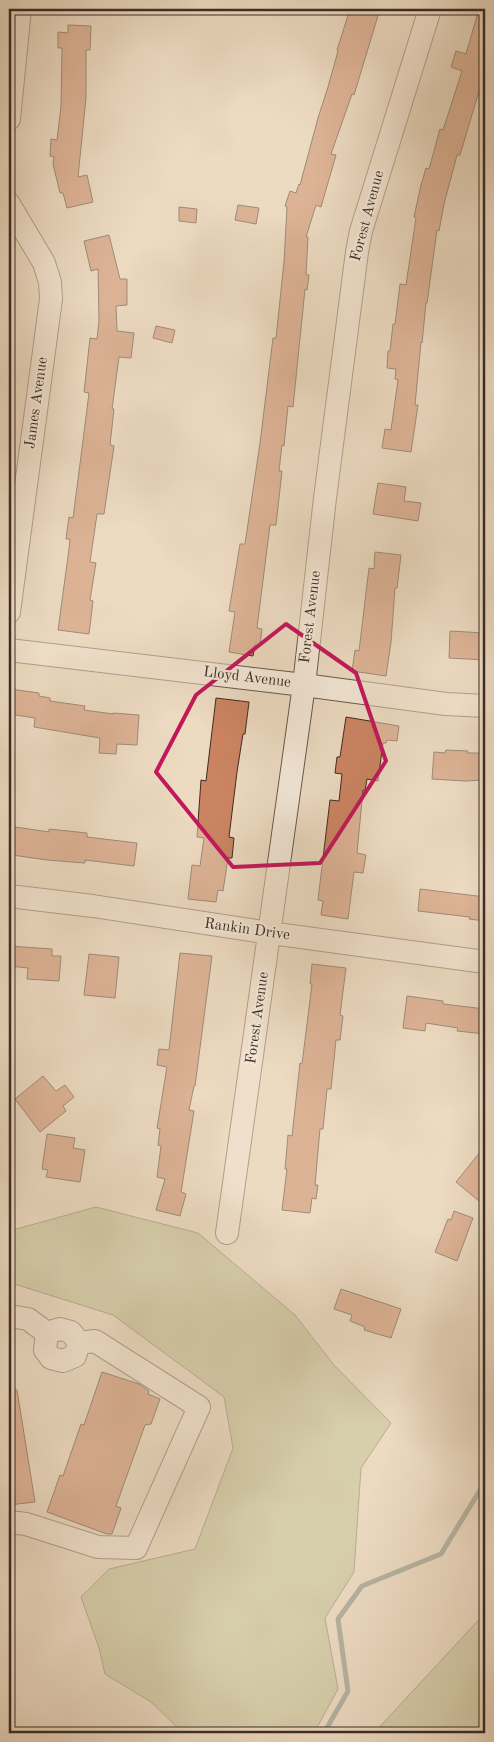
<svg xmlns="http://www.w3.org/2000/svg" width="494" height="1742" font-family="'Old Standard TT',serif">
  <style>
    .green { fill: #bcbe90; stroke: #7c755a }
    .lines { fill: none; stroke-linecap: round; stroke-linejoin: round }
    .stream { stroke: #74827a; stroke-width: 5 }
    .building { fill: #cb8462; stroke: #3d2c24 }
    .minor-casing { stroke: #69584b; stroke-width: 24 }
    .minor { stroke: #f3e7d7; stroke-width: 22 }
    .marked { fill: none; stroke: #c2185b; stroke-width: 4; stroke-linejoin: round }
    .labels { text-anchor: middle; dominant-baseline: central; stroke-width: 4.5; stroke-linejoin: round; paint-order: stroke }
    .street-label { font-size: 15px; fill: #3d2c24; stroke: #f3e7d7 }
  </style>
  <rect width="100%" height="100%" fill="#ecdac1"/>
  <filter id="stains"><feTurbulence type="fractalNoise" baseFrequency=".004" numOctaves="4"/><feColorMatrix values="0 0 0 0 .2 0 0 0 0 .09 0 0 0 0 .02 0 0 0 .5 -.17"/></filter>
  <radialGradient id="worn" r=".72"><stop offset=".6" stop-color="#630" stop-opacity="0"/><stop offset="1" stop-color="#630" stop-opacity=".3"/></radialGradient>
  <path class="green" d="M96,1207L198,1233L295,1315L334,1365L391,1423L361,1468L354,1572L325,1618L338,1689L314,1733H183L151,1702L105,1674L99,1648L81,1597L109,1569L195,1549L233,1448L224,1397L216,1391L113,1315L11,1283L9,1280V1231Z
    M485,1613V1733H374Z"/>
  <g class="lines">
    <path class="stream" d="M324,1733L348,1691L338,1619L362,1586L441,1554L485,1482"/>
  </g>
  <path class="building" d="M350,9H380L354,95L352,94L331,154L336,155L321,207L316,205L306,237H308L306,275H309L307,290L305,289L293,407L288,406L284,446L282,445L279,471H282L276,525H270L257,628L262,629L260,645H255L253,656L229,652L235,612L229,611L234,581L240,544H245L260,443L273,338H276L284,262L287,207L285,206L290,191L296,193L299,184L300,185L318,118L328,87L338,51L337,50Z
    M479,9H485V71L460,155H457L444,204L439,231L437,230L427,303H426L422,343L421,342L415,405H418L411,452L382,448L385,429L391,430L398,380L395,379L396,369L387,368L388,351H390L393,324H395L400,284L406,285L416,218L414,217L421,185L426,168L429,169L440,129L443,130L462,71L451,67L456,51L466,54Z
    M68,25L91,26L90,50H86V98L78,177L87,175L93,202L67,208L63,193H60L53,164L54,157L50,156L51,139L57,140L61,106L62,48H58V32L68,33Z
    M238,205L259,208L256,224L235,220Z
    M179,207L197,209L196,223L179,221Z
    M109,235L120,279H127V305L116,306L117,331L134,333L131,358L119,357L112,409H114L110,445L114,446L104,514H97L90,562L96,563L90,600L93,601L89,634L58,630L69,549L70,539H66L69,517L73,518L84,433L89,393L84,392L90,338L97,339L99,321L98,269L91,271L84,241Z
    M156,326L175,330L172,343L153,338Z
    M378,483L406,487L404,501L421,503L418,521L373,514Z
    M375,552L401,555L397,588H395L391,642L386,676L352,671L355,650L359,651L369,568L374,569Z
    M450,631L485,633V660L449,658Z
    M10,689L39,693V696L50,698V701L85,706L84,710L113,714V713L139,715L137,745L117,744L116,754L99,753L100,738L34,727L35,718L9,714Z
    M216,698L249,702L245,734H243L237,772L229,837L234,838L232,858H228L223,891L218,890L216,902L188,899L192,865L200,866L204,838L197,837L201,780L206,781Z
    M346,717L399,726L397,741L387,740L386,743H383L378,781L367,779L365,791L363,790L357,853L366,855L363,873L354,872L348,919L321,915L323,901L318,900L330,800L339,801L342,774L335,773L337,757H340Z
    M446,750L468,751L467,753H485V780L465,781L432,779L434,752L445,753Z
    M9,826L49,832V829L87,833V837L137,843L134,866L85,860V863L47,860L12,855V850L9,849Z
    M420,889L485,897V921L469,919L470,917L418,911Z
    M9,946L52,949V956H61L59,981L27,979L28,968L9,966Z
    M180,953L212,956L195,1086H194L189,1110L194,1111L181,1192L186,1194L180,1216L156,1210L165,1179L157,1177L161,1146L158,1145L160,1129L157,1128L167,1067L157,1065L159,1049L169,1050Z
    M89,954L119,957L115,998L84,995Z
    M312,964L346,968L340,1015L343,1016L340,1040H336L331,1089H327L323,1129H320L315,1185H318L316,1199L312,1198L310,1213L282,1210L287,1169H285L288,1135L292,1136L300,1063L302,1064L312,984H310Z
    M407,996L443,1001V1004L485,1009V1034L457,1031L458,1028L426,1023L425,1031L403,1028Z
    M43,1076L56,1091L65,1085L74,1097L63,1106L66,1111L40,1132L15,1099Z
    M47,1134L75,1138L73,1148L85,1150L80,1182L46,1177L48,1170L42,1169Z
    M485,1146V1206L456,1182Z
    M454,1211L473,1218L457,1261L435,1252L448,1219L451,1220Z
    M341,1289L401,1309L391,1338L364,1330L365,1327L350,1321L352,1315L334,1309Z
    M102,1372L139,1384L149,1391L148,1394L160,1399L151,1424L145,1425L116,1506L121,1508L112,1534H107L47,1512L60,1475L63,1476L81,1424L84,1425Z
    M17,1390L35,1502L9,1505V1391Z"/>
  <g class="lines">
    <g class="minor-casing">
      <path id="minor" d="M9,119L20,9
        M9,204L44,263L50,282L51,299L9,612
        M9,650L304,685L446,704L485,706
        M9,896L93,906L270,933L485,962
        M227,1233L304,685L325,498L357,252L361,231L430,9
        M9,1316L28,1319L47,1333
        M60,1329L71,1332L79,1343L75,1356L63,1361L51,1358L45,1350L47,1333Z
        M9,1522L26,1524L98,1547L136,1548L199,1407L95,1341L79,1343"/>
    </g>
    <use href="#minor" class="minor"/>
  </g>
  <path d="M0 0H494V1742H0ZM286,624L356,673L386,761L320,863L233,867L156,772L196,695Z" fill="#ecdac1" fill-opacity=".55" fill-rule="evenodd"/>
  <path class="marked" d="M286,624L356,673L386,761L320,863L233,867L156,772L196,695Z"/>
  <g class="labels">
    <g class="street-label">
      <text transform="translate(368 216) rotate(-75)">Forest Avenue</text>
      <text transform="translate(37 403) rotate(-82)">James Avenue</text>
      <text transform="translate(311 617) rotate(-83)">Forest Avenue</text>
      <text transform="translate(247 678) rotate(7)">Lloyd Avenue</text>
      <text transform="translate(247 930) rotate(8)">Rankin Drive</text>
      <text transform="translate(258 1018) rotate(-82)">Forest Avenue</text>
    </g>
  </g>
  <rect width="494" height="1742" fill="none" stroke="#ecdac1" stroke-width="30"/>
  <rect x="10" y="10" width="474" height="1722" fill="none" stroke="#3d2c24" stroke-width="2.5"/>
  <rect x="15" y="15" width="464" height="1712" fill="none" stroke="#3d2c24"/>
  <rect width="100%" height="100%" filter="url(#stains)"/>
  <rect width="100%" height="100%" fill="url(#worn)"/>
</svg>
